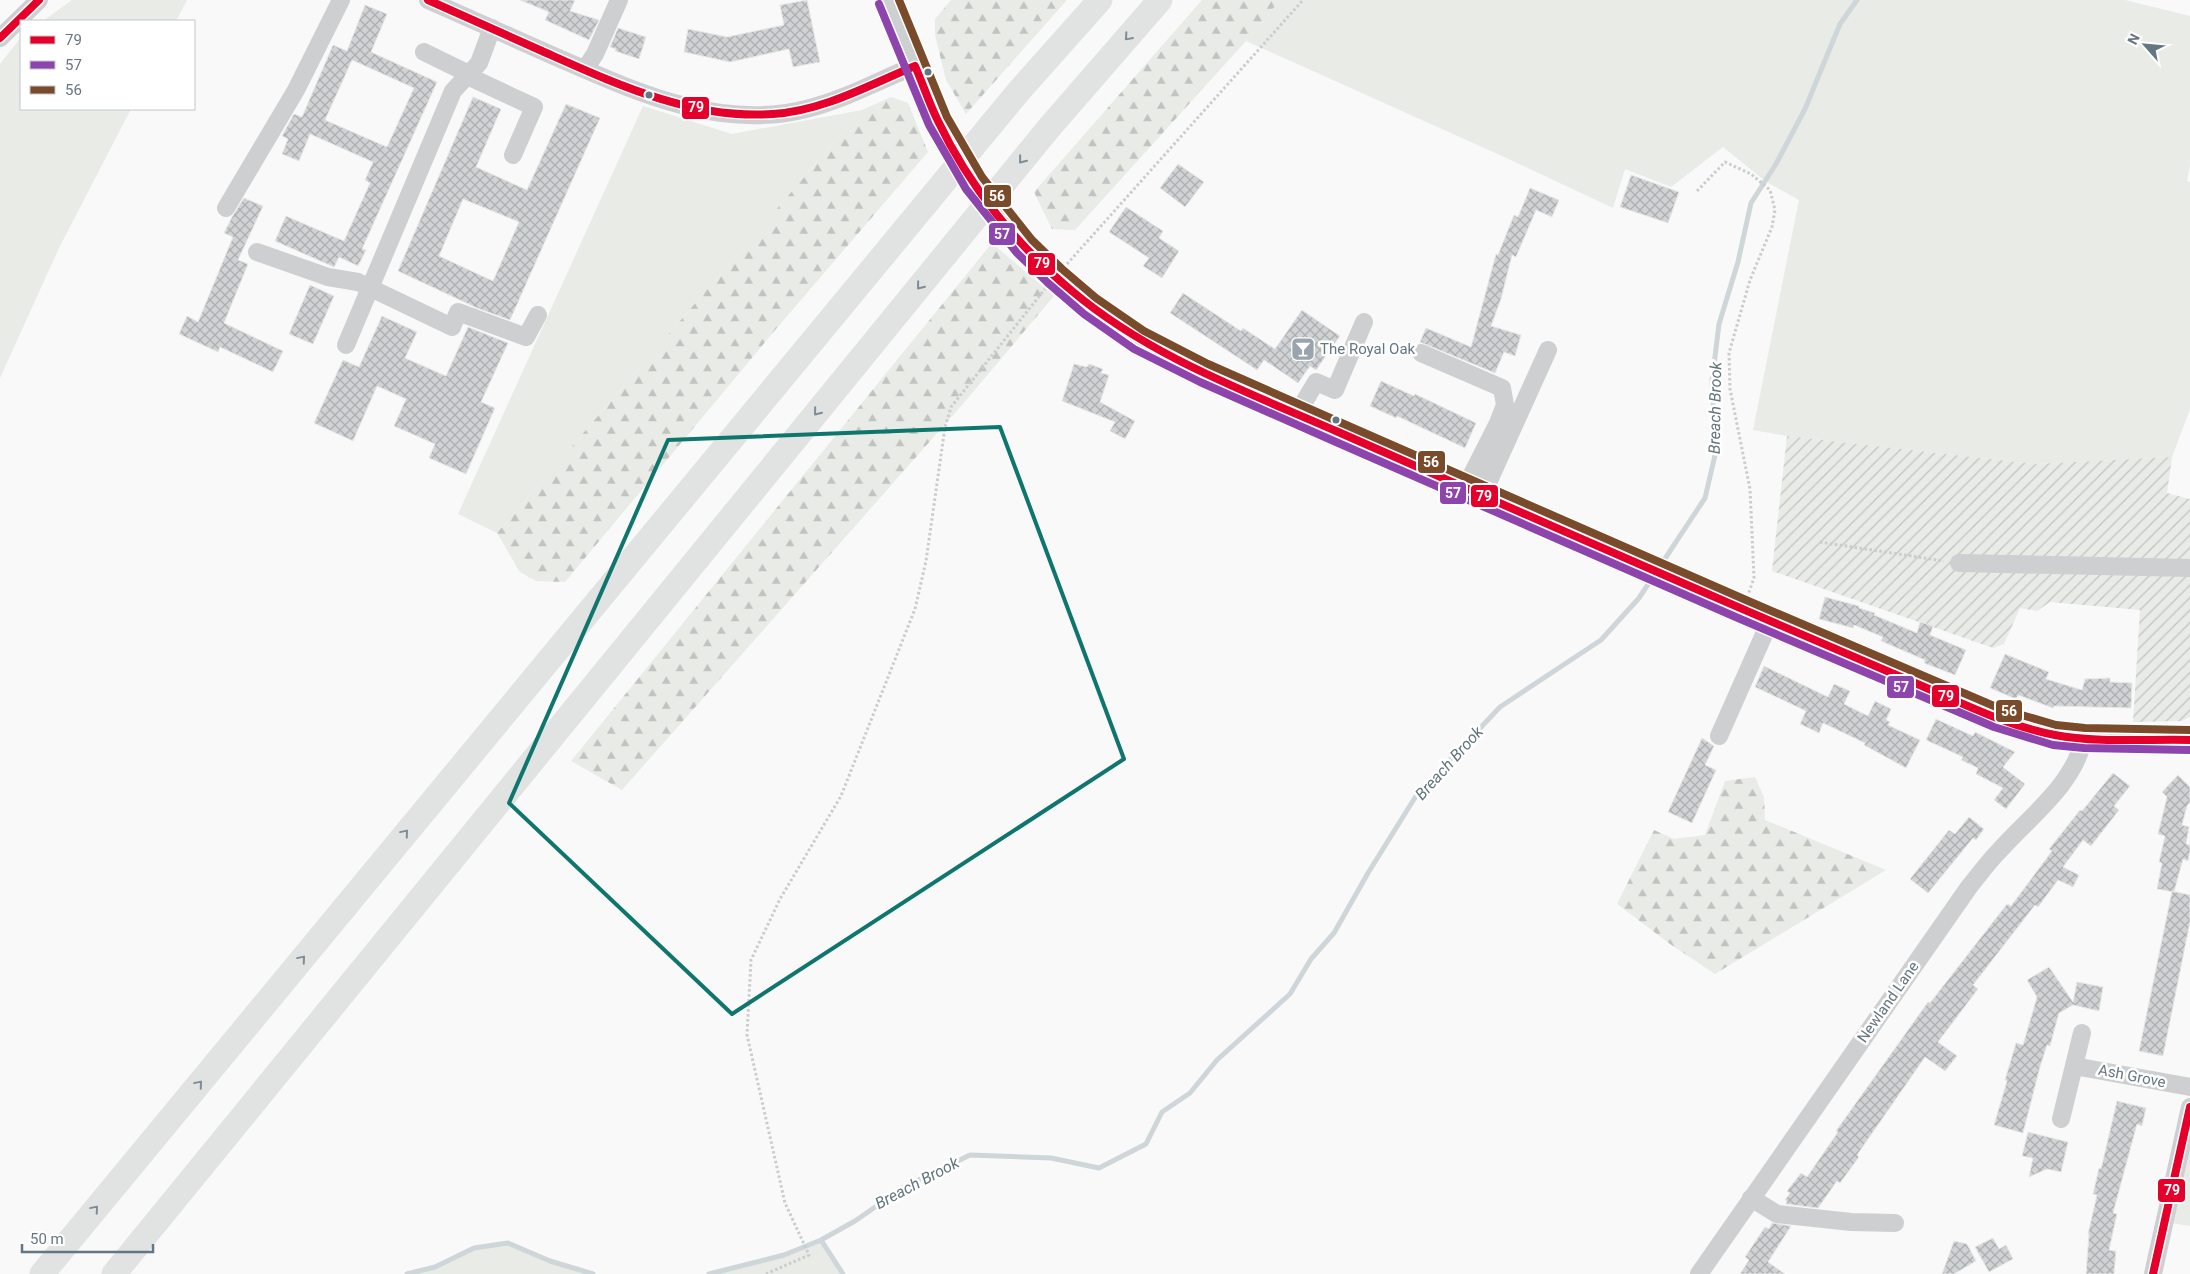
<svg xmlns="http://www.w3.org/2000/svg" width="2190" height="1274" font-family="Roboto,sans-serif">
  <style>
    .green { fill: #e8ebe6 }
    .forest { fill: url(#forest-firs) }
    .garden { fill: url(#garden-furrows) }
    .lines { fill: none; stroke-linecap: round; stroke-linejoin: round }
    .stream { stroke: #ced6d9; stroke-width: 5 }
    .building { fill: url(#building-cross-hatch); stroke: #e8e8e8; fill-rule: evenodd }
    .path { stroke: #cbcccd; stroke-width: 3; stroke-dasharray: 2.5 2.5; stroke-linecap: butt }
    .minor { stroke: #cecfd0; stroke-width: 18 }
    .highway { stroke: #e1e2e2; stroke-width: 25 }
    .bus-1-casing { stroke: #fff; stroke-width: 11 }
    .bus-2-casing { stroke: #fff; stroke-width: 11 }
    .bus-3-casing { stroke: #fff; stroke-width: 11 }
    .bus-1 { stroke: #e4002b; stroke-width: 8 }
    .bus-2 { stroke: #8e44ad; stroke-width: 8 }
    .bus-3 { stroke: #7a4b2a; stroke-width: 8 }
    .oneway { stroke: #7e8c96 }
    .marked { fill: none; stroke: #0f766e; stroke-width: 4; stroke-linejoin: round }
    .bus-dot { fill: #657683; stroke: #fff; stroke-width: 2 }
    .labels { text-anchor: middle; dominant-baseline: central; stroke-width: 5; stroke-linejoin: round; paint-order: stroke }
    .poi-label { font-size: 15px; fill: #657683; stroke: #fff; text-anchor: start }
    .street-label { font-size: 15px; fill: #657683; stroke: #fff }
    .water-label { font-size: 16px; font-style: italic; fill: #60757c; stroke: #fff }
    .line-badge { stroke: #fff; stroke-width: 2 }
    .badge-label { font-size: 14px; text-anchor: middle; font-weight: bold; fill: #fff }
  </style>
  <defs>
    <pattern id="forest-firs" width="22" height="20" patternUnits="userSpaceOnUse" patternTransform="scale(1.25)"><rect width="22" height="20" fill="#e8ebe6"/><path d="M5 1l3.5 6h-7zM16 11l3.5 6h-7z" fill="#c0c3c0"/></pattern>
    <pattern id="garden-furrows" width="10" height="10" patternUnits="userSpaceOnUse" patternTransform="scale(1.25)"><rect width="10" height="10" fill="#e8ebe6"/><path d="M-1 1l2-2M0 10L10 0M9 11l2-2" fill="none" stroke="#c0c3c0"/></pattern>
    <pattern id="building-cross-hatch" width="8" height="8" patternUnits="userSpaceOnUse" patternTransform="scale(1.25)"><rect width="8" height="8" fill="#d0d2d3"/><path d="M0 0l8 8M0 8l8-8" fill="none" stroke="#acafb1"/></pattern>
  </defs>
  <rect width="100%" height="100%" fill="#f9f9f9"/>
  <path class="green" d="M72,0H187L176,21H43Z
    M1280,0H2125L2190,16V164L2187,181L2190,182V409L2172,457L2035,464L1787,436L1753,430L1799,200L1765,181L1723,147L1671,187L1625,169L1613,208L1502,156L1246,41Z
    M21,37V109H131L59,248L0,378V64Z
    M643,106L732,134L862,110L497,533L458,514Z
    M2190,1129V1226L2171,1223Z
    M821,1240L843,1274H709L784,1255Z
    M508,1243L550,1261L593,1274H407L435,1267L474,1248Z"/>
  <path class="forest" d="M951,0H1067L966,114L946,80L935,35V19Z
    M1202,0H1280L1246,41L1075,230L1052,229L1034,192Z
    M891,97L908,103L928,152L776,329L565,582L536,581L520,572L497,533L862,110Z
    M992,243L1054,296L962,405L622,790L571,761Z
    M1755,777L1764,797L1765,820L1886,870L1715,974L1670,944L1617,904L1654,830L1674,839L1705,835L1725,781Z"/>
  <path class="garden" d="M1787,436L2035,464L2172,457L2167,493L2190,499V717L2182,721L2133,722L2140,610L2050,602L2037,611L2020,608L2004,644L1993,648L1772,571Z"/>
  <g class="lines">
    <path class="stream" d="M821,1240L843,1274
      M407,1274L435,1267L474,1248L508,1243L550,1261L593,1274
      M709,1274L784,1255L821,1240L855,1221L904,1187L970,1155L1051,1158L1099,1168L1146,1144L1162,1112L1190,1093L1217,1060L1290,994L1311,959L1334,933L1368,873L1416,796L1500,707L1601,640L1639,598L1705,498L1716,451L1712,381L1719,324L1738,262L1751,203L1776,164L1805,109L1840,24L1857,0"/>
  </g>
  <path class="building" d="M520,0H575L570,11L599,20L589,40L545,20L549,12Z
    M807,0L820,62L793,67L789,49L730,62L684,52L688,29L727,37L784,25L780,5Z
    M365,5L387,14L371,52L437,82L362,249L366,250L358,266L339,257L334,267L275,241L286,216L344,241L370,183L365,180L373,162L310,134L299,161L282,154L288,139L282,136L294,114L302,117L333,45L347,51ZM352,60L414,88L387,147L325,120Z
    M618,28L646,37L639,59L615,51L616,49L610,47Z
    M473,97L501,109L476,167L527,190L566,104L600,118L510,320L477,308L398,271ZM463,199L519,222L493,281L439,256Z
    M1178,164L1204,182L1185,207L1160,188Z
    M1631,175L1679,192L1668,223L1620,207Z
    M1530,188L1559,200L1552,217L1536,210L1516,257L1512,255L1501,299L1491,326L1521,335L1515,356L1504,352L1495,373L1420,342L1426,328L1471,347L1496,254L1498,255L1514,215L1518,217Z
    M244,198L263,206L238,260L248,264L224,323L283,351L273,372L220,347L218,352L179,334L187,316L198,322L233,237L224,233L232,217Z
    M1126,207L1163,231L1159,238L1179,251L1162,278L1143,266L1149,258L1109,232Z
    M310,285L334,296L313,344L289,334Z
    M1183,293L1241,331L1243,328L1275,349L1302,310L1340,336L1316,370L1310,366L1298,383L1264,360L1257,370L1170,313Z
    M382,316L417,332L405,358L446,376L468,327L508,343L481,402L495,408L466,474L429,458L435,444L394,426L406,399L377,386L353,441L314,423L343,360L359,367Z
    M1074,364L1087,367L1089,364L1103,369L1101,373L1109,375L1100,402L1135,421L1125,439L1110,431L1115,422L1062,401Z
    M1381,381L1414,396L1415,394L1476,423L1465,448L1397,416L1396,418L1370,406Z
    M1825,597L1859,606V608L1875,613L1874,615L1917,633L1920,622L1933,626L1930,635L1966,650L1955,675L1924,663L1925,660L1881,641L1883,637L1854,625L1853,628L1819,619Z
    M2005,654L2049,672L2046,679L2082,690L2085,679L2110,678V682L2132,683L2131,708L2054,706L2053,708L2018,695L2016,699L1990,688Z
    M1764,666L1828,697L1834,684L1850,691L1844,704L1868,716L1875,701L1891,709L1886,720L1890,722L1888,725L1920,740L1906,768L1864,745L1865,743L1823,723L1819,733L1800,724L1806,711L1755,687Z
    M1936,719L1973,736L1975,732L2015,752L2003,767L2025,784L2006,809L1994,800L2003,788L1976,774L1978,768L1961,760L1963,757L1926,740Z
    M1702,738L1714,746L1705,765L1716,770L1692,823L1668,812Z
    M2113,773L2130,786L2114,806L2119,810L2091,846L2083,840L2063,867L2079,875L2073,887L2058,880L2038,907L2035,905L1973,985L1978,989L1938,1042L1957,1056L1945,1071L1925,1057L1857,1155L1859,1157L1840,1183L1837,1181L1818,1208L1786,1204L1787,1201L1785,1200L1790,1193L1787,1191L1801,1173L1807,1177L1838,1132L1836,1131L1928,1002L1930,1003L2007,904L2011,906L2052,851L2049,849L2061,834L2080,810L2082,811Z
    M2178,775L2190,787V803L2187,806L2182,825L2189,827L2186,844L2190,845V852L2188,861L2183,859L2174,892L2157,889L2162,863L2159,862L2165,836L2158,834L2167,797L2162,792Z
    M1969,817L1984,829L1976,840L1973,838L1928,893L1910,879L1949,830L1955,834Z
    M2172,891L2190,895V922L2163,1056L2139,1051Z
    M2049,967L2073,1002L2077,982L2103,987L2099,1011L2073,1005L2059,1013L2050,1046L2047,1045L2040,1067L2023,1133L1994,1125L2007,1081L2005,1080L2016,1043L2023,1045L2037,997L2027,980Z
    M2117,1101L2146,1108L2142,1126L2137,1124L2113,1213L2117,1214L2109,1250L2116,1251L2114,1274H2086L2089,1234H2088L2097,1195L2093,1194L2099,1168L2101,1169Z
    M2028,1132L2068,1142L2061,1172L2047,1169L2029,1177L2033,1158L2022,1156Z
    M1772,1223L1791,1226L1768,1262L1785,1274H1740L1749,1260L1745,1257L1765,1227L1769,1229Z
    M1993,1238L1999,1249L2006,1245L2013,1259L1989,1272L1975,1247Z
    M1954,1241L1967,1244L1976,1261L1954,1274H1942Z"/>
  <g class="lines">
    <path class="path" d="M1697,191L1725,162L1751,174L1770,190L1775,210L1772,227L1750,280L1729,353L1730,389L1750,489L1754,578L1748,595
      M1067,264L1303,0
      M1820,542L1944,561
      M766,1274L809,1255L785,1203L747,1035L751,960L780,899L841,796L915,609L926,561L945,427L951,407L1045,289"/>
    <path class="minor" d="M428,0C471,19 514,38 556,57C634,91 719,131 806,109C844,100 879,80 915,66
      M888,0L938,121L974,183L1025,247L1055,276L1090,306L1139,340L1204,373L1340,433L1742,609L1998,718L2054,735L2084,738L2190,740
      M0,38L39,0
      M424,52L469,74L474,79L534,107L513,155
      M585,69L595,54L619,0
      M226,208L296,90L341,0
      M257,252L328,277L358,282L452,327L458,312L526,337L538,315
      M346,345L453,91L479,63L492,28
      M1421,353L1502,388L1505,405L1498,423L1465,488
      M1297,414L1316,382L1335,390L1364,322
      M1482,496L1548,350
      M1959,563L2190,568
      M1719,736L1770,621
      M2074,1066L2190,1087
      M2061,1119L2082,1033
      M1751,1198L1777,1214L1851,1222L1895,1223
      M1699,1274L1969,887C1979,875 1988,862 1999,851C2030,816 2074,785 2084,738
      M2153,1274L2190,1107"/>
    <path class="highway" d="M42,1274L1019,91L1100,0
      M114,1274L1048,129L1160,0"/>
    <g class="bus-1-casing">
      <path id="bus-1" d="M428,0C466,17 504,34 542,51C614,83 692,120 773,114C823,111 869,85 915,66C923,84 929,103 938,121C969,186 1017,246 1072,291C1149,356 1245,391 1336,431C1458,485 1579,538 1701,591C1772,622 1843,652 1915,683C1960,702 2006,726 2055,735C2096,743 2148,739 2190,740
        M0,38L39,0
        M2153,1274L2190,1107"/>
    </g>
    <g class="bus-2-casing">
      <path id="bus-2" d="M879,4L929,125L966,189L1017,253L1048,283L1084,314L1134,349L1200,382L1336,442L1738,618L1994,727L2053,745L2084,748L2190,750"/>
    </g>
    <g class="bus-3-casing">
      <path id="bus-3" d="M899,0L947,117L982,177L1032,240L1062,269L1096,298L1144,331L1208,364L1344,424L1746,600L2001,709L2056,725L2085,728L2190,730"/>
    </g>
    <use href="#bus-1" class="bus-1"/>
    <use href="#bus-2" class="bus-2"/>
    <use href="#bus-3" class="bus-3"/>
  </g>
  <defs><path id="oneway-chevron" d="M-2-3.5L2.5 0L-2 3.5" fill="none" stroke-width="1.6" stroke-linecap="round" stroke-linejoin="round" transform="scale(1.25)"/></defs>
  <g class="oneway">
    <use href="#oneway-chevron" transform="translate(1128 37) rotate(131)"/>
    <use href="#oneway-chevron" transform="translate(1022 160) rotate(129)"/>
    <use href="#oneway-chevron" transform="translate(920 286) rotate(129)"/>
    <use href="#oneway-chevron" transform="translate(817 412) rotate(129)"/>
    <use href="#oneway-chevron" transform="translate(405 833) rotate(-50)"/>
    <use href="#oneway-chevron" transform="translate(302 959) rotate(-50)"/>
    <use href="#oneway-chevron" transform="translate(199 1084) rotate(-50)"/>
    <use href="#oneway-chevron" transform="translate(95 1209) rotate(-50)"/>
  </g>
  <path class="marked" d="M1000,427L1124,759L732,1014L509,803L668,440Z"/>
  <defs>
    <g id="bar-square" transform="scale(1.25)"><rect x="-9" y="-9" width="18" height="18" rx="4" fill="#99a4ac" stroke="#fff"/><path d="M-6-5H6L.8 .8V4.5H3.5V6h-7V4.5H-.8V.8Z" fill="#fff"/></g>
  </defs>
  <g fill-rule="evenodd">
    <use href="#bar-square" x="1303" y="349"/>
  </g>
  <g class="bus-dot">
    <circle cx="928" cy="72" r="4.5"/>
    <circle cx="649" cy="95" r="4.5"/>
    <circle cx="1336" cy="420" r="4.5"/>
  </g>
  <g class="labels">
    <g class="poi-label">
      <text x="1320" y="349">The Royal Oak</text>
    </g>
    <g class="street-label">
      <text transform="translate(1888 1002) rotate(-55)">Newland Lane</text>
      <text transform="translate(2132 1076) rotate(11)">Ash Grove</text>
    </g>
    <g class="water-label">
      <text transform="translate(1715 408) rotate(-89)">Breach Brook</text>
      <text transform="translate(1449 763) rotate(-48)">Breach Brook</text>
      <text transform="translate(917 1183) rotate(-28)">Breach Brook</text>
    </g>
  </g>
  <g class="line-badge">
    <rect x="681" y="96" width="29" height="24" rx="5" fill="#e4002b"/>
    <rect x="983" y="184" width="29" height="24" rx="5" fill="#7a4b2a"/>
    <rect x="988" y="222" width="28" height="24" rx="5" fill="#8e44ad"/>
    <rect x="1027" y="252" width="29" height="24" rx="5" fill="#e4002b"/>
    <rect x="1417" y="450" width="29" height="24" rx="5" fill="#7a4b2a"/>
    <rect x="1439" y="481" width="28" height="24" rx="5" fill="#8e44ad"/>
    <rect x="1470" y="484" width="29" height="24" rx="5" fill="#e4002b"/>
    <rect x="1886" y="675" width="29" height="24" rx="5" fill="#8e44ad"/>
    <rect x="1931" y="684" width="29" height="24" rx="5" fill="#e4002b"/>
    <rect x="1995" y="699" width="28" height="24" rx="5" fill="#7a4b2a"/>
    <rect x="2157" y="1178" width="29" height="25" rx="5" fill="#e4002b"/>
  </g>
  <g class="badge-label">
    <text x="696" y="112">79</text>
    <text x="997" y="201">56</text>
    <text x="1002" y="239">57</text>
    <text x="1042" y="268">79</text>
    <text x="1431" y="467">56</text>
    <text x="1453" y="498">57</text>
    <text x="1484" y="501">79</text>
    <text x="1901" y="692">57</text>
    <text x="1946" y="701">79</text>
    <text x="2009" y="716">56</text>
    <text x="2172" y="1195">79</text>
  </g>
  <rect x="20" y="20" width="175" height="90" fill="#ffffff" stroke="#c1c8cd"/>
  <rect x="30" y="36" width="25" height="8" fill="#e4002b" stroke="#c1c8cd"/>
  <text x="65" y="45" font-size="15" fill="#657683">79</text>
  <rect x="30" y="61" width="25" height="8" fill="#8e44ad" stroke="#c1c8cd"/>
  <text x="65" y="70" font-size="15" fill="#657683">57</text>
  <rect x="30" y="86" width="25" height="8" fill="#7a4b2a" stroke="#c1c8cd"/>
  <text x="65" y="95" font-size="15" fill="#657683">56</text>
  <g transform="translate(2145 45) rotate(297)" stroke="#ffffff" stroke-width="4" paint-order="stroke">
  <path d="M0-4L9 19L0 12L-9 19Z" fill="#657683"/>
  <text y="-8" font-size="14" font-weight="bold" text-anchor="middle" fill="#657683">N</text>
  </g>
  <path d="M22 1244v8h131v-8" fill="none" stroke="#657683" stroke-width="2.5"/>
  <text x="30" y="1244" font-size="15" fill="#657683" stroke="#ffffff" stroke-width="4" paint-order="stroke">50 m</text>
</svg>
